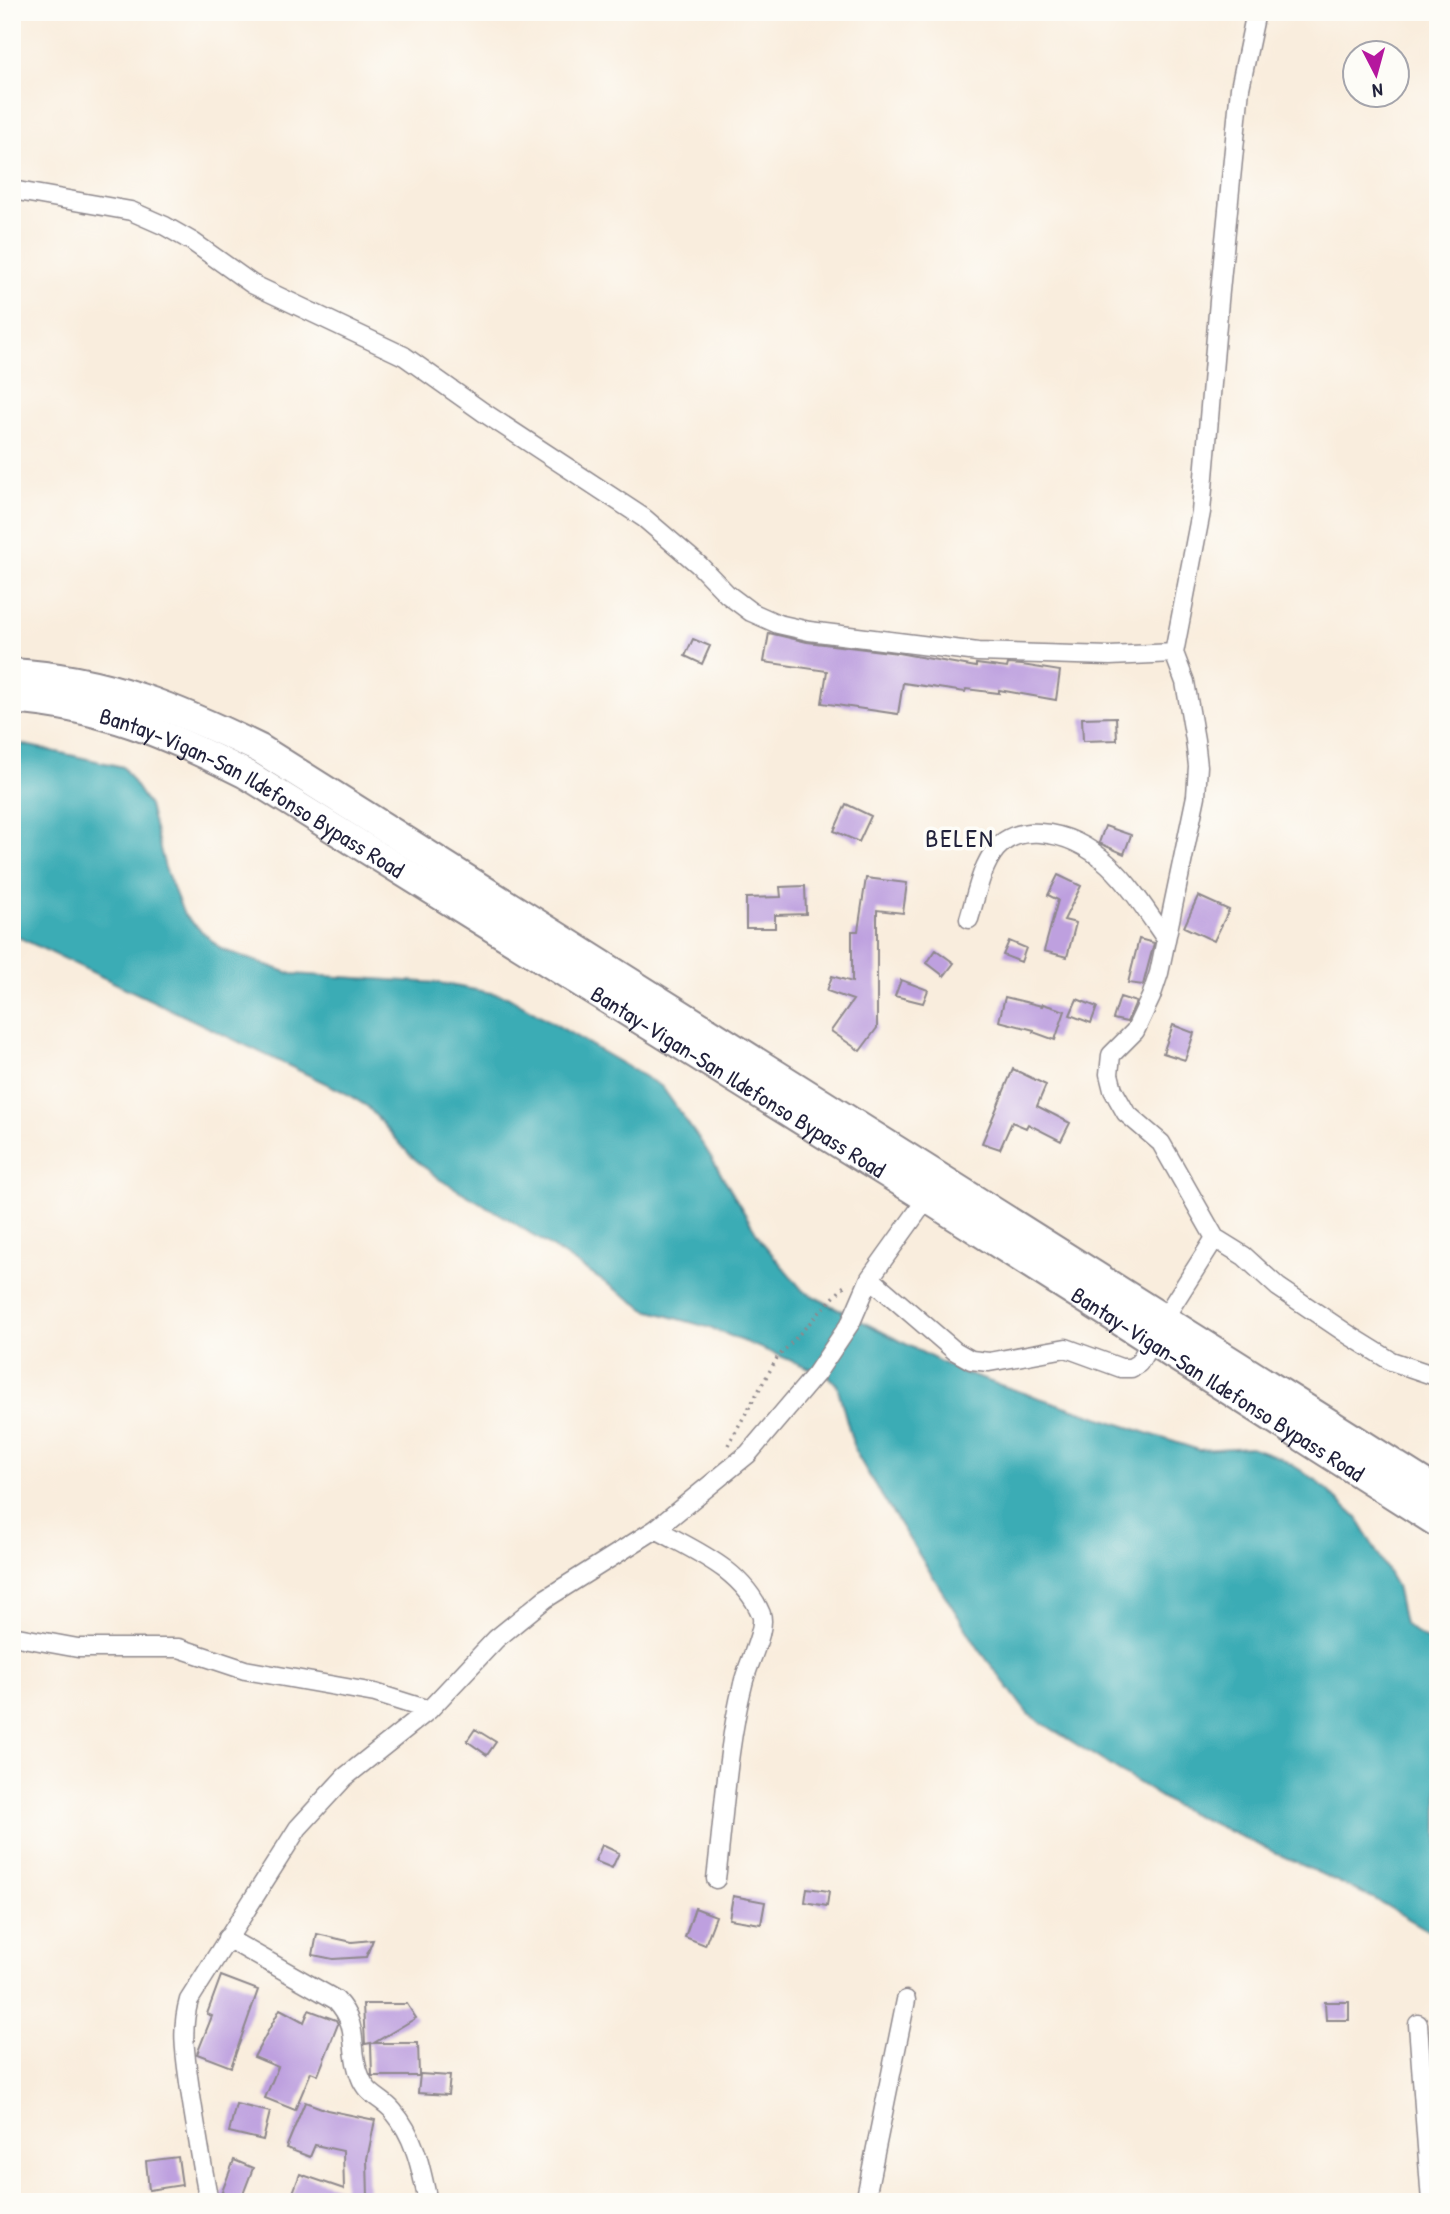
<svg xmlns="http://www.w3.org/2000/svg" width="1450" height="2214" font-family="'Patrick Hand',sans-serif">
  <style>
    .water { fill: #3bacb5; stroke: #2e6778; stroke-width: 2 }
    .building { fill: #bea0df }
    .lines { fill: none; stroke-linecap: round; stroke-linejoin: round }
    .street-casing { stroke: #8e888c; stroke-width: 21 }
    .primary-casing { stroke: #8e888c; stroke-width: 32 }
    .path { stroke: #8e888c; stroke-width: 3.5; stroke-dasharray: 2 5; stroke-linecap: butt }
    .street { stroke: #fff; stroke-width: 18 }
    .primary { stroke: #fff; stroke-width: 28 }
    .labels { text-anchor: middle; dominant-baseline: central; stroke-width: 7; stroke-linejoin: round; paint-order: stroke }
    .street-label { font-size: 23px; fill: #22223b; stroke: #fdfcf7 }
    .quarter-label { font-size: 26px; letter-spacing: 2px; fill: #22223b; stroke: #fdfcf7 }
  </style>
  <rect width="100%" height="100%" fill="#fdfcf7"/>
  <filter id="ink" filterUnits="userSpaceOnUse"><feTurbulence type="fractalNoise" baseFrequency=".0143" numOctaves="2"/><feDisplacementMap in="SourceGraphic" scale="14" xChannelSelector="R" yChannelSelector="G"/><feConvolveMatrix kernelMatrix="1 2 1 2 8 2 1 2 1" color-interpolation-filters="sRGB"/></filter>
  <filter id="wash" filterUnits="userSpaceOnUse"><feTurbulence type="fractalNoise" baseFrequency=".00686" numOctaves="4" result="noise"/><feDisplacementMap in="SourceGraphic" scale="28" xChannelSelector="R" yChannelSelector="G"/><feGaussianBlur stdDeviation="1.57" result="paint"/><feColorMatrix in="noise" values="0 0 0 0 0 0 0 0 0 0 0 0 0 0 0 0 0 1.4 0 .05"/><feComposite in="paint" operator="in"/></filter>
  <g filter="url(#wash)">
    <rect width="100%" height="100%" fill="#f9eddd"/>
    <path class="water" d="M12,742L123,767L149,806L165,868L184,915L221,949L292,974L439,983L507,996L662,1087L706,1149L762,1242L803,1291L960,1372L1199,1450L1251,1447L1281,1458L1316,1480L1357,1518L1396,1586L1404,1624L1438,1648V1936L1373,1898L1175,1806L1028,1714L979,1649L873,1482L855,1451L837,1385L829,1376L711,1328L647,1310L507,1218L439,1179L410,1155L368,1107L342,1091L12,934Z"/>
    <g id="blocks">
      <path class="building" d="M769,633L807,642L898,653L976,667V664L1007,668L1008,664L1022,665L1060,671L1056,700L999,690V693L966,689L965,692L903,683L898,714L822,703L827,671L764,662Z
        M693,639L710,646L702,664L685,656Z
        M1116,717L1117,740L1083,741L1082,718Z
        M846,804L871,816L859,842L834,831Z
        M1105,826L1131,835L1124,854L1099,843Z
        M1058,875L1081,886L1064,920L1076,923L1067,957L1044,951L1058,900L1048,895Z
        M866,878L907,883L903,913L877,910V1028L860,1051L831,1031L853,1000L827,991L832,976L852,982V931H858Z
        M805,886L806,914L775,915V928H746V898L781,897L780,887Z
        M1198,896L1229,910L1214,941L1184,927Z
        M1139,939L1154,943L1143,985L1128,983Z
        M1009,941L1026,948L1021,962L1003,955Z
        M936,950L954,963L944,976L927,963Z
        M901,980L928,990L923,1003L895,996Z
        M1005,997L1042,1006L1043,1004L1065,1011L1055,1040L1033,1032L1034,1030L999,1021Z
        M1120,997L1136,1002L1127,1022L1113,1019Z
        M1077,999L1097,1007L1091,1023L1070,1015Z
        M1173,1025L1194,1033L1185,1060L1163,1053Z
        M1013,1069L1046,1085L1037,1106L1070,1123L1061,1141L1028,1124L1026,1128L1012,1122L1000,1149L982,1143Z
        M475,1729L496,1742L487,1755L467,1741Z
        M602,1845L619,1853L612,1868L595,1861Z
        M807,1888L829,1891L827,1906L805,1902Z
        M733,1896L765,1902L761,1924L729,1919Z
        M695,1908L716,1916L705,1945L685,1937Z
        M317,1934L352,1942L373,1940L366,1957L333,1959L313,1955Z
        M221,1976L258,1990L231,2067L197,2054L212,2016L207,2014Z
        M1325,2002H1349V2020H1326Z
        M363,2004H407L416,2018L374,2043H418L419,2076H372L371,2043L365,2044Z
        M280,2009L304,2022L309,2010L336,2020L338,2024L318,2075L311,2072L295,2110L265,2098L278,2067L254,2057Z
        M420,2074L450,2076L448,2095L418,2093Z
        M305,2102L327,2110L375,2120L367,2159L368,2198L374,2200V2202H302L291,2198L300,2174L344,2189L343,2151L315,2145L310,2157L286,2148Z
        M236,2104L270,2112L263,2140L229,2132Z
        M178,2157L182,2185L149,2190L146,2161Z
        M234,2160L253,2168L240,2202H220V2197Z"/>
    </g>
  </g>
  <g filter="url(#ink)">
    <use href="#blocks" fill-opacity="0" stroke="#8e888c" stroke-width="2"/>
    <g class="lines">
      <g class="street-casing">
        <path id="street" d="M12,190L131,211L165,226L193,242L252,284L404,356L483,412L644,518L699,565L727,594L751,612L778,624L809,631L978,652L1110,656L1174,653
          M969,919C976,896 981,867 996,849C1007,836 1023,832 1040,833C1102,837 1134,893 1166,939
          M1215,1238L1244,1256L1278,1287L1349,1335L1391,1361L1438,1377
          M870,1278L955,1351L971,1360L989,1362L1066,1348L1121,1368H1131L1139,1363L1163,1320L1215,1238L1161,1143L1126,1113L1113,1090L1109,1074L1111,1055L1135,1031L1151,997L1159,973L1196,796L1198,766L1195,740L1185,682L1174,653L1201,512L1219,301L1240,88L1256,12
          M656,1529C695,1551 742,1569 761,1614C767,1629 747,1665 743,1684C727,1747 724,1815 716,1879
          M12,1636L78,1648H179L245,1670L375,1693L429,1710
          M227,1938L336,2000C361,2027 348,2047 360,2076C367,2096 381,2097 393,2111C416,2138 421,2169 428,2202
          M1418,2024L1431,2202
          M209,2202C202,2165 196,2128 190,2090C186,2059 180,2031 189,2000L298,1828L345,1777L429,1710L496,1639L545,1599L656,1529L748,1454L816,1374L851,1322L870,1278L933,1190
          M865,2202L906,2000"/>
      </g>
      <g class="primary-casing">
        <g id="primary">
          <path d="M12,673C105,678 178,709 260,749L1438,1492"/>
          <path id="s1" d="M12,699C102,706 167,734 246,774L927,1198L1438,1523"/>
        </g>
      </g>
      <path class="path" d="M728,1445L777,1358L847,1283"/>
      <use href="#street" class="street"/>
      <use href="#primary" class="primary"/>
    </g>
  </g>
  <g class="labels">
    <g class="street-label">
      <text stroke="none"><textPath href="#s1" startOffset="261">Bantay-Vigan-San Ildefonso Bypass Road</textPath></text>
      <text stroke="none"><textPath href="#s1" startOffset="828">Bantay-Vigan-San Ildefonso Bypass Road</textPath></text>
      <text stroke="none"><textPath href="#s1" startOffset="1395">Bantay-Vigan-San Ildefonso Bypass Road</textPath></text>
    </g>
    <g class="quarter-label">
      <text x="960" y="837">BELEN</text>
    </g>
  </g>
  <rect width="1450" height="2214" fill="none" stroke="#fdfcf7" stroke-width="42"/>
  <g transform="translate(1376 74) rotate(174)"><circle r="33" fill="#fdfcf7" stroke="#a5a5ac" stroke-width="2"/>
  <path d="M0-5L12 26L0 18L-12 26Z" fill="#b5179e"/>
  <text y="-10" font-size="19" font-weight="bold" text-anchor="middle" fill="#22223b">N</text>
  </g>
</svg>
